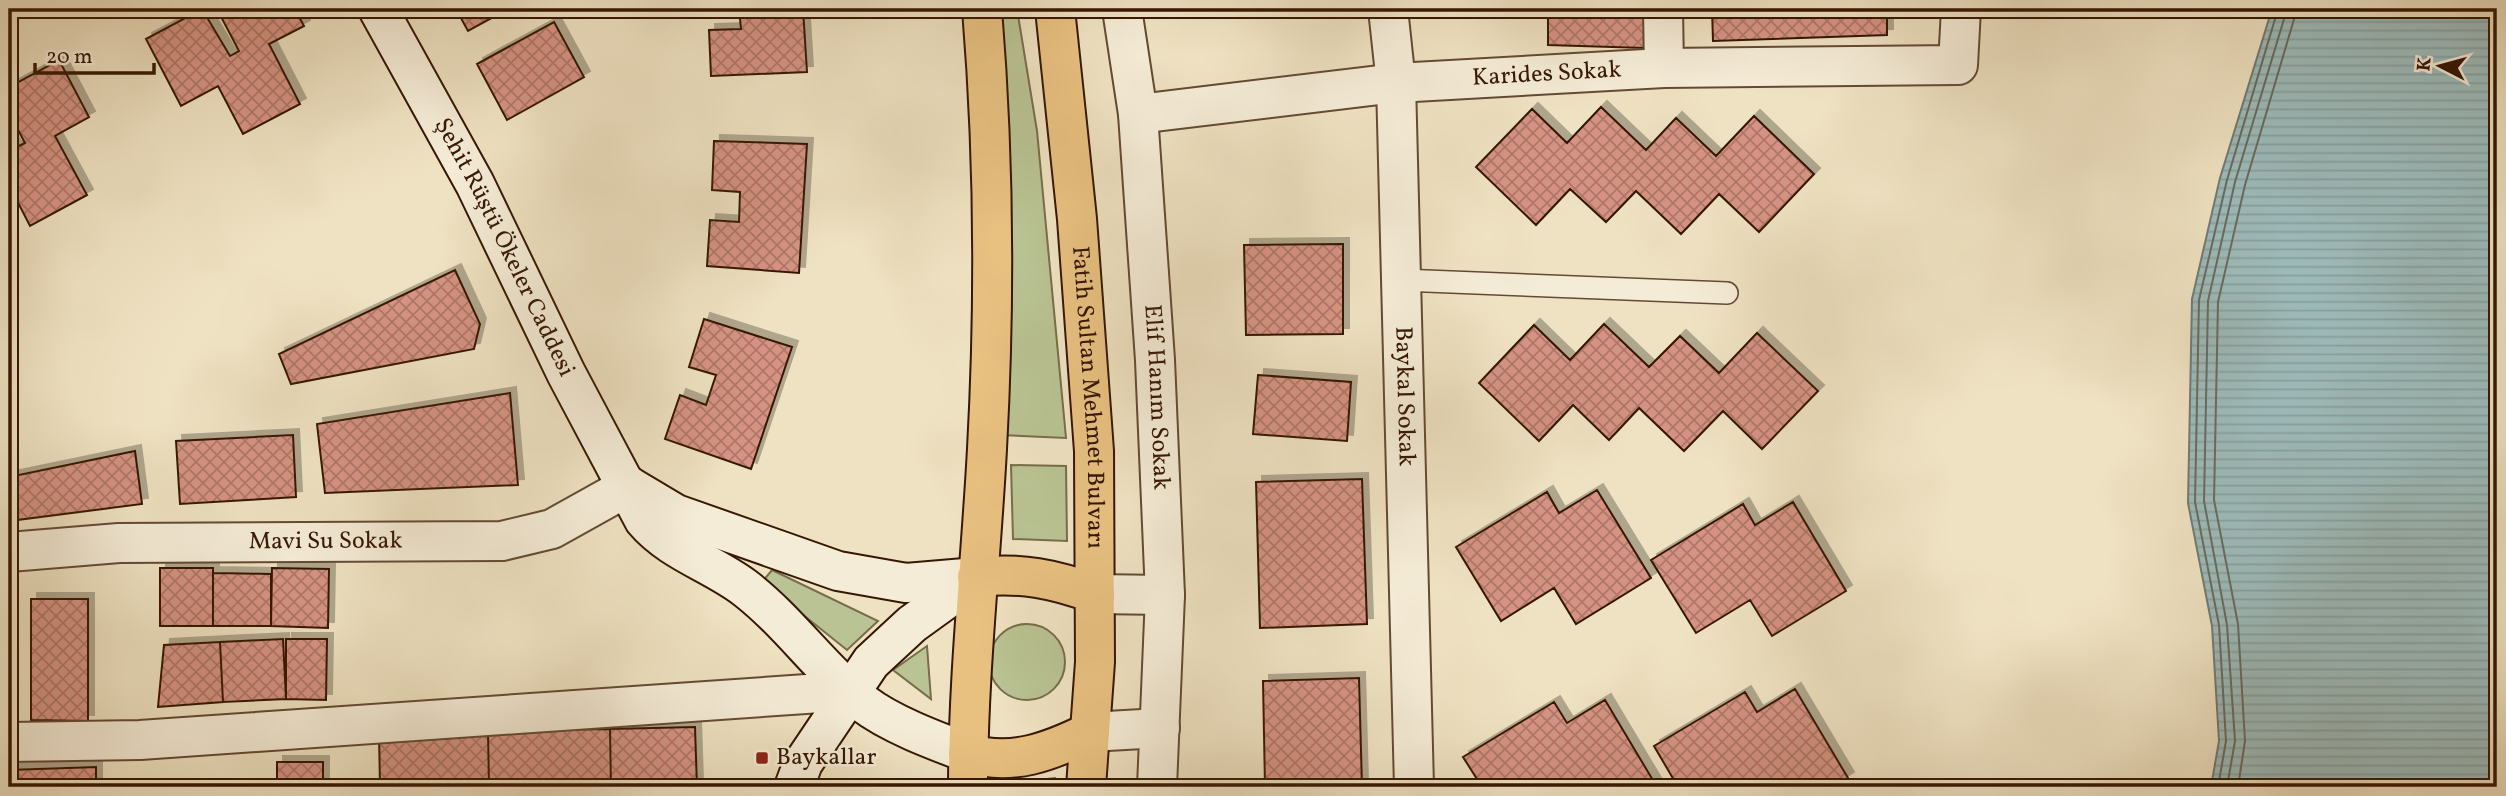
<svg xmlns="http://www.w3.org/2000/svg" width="2506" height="796" font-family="Vollkorn,serif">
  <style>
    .green { fill: #b9c393; stroke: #786d4b; stroke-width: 2 }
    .water { fill: url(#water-rules); stroke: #747a72; stroke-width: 2 }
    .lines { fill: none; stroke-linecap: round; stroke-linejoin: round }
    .shore { stroke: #6a6a60; stroke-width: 2 }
    .building { fill: url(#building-cross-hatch); stroke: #361703; stroke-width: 2; filter: url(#shadow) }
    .lane-casing { stroke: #644a33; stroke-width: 24 }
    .street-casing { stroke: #644a33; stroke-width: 42 }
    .secondary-casing { stroke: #361703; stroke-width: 42 }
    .primary-casing { stroke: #361703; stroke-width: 42 }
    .lane { stroke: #f5ecd7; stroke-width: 21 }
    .street { stroke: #f5ecd7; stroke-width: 38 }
    .secondary { stroke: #f5ecd7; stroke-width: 38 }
    .primary { stroke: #e8c181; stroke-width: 38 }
    .poi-dot { fill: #8f2418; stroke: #f5ecd7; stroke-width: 2.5 }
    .labels { text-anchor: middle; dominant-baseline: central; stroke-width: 5; stroke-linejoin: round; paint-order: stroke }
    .street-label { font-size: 24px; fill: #361703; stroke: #f5ecd7 }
    .poi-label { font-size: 24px; fill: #361703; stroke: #f5ecd7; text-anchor: start }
  </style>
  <defs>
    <pattern id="water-rules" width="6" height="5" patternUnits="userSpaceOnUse" patternTransform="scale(1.75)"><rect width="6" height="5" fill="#9dbcbc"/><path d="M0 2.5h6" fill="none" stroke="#88a1a0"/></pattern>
    <pattern id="building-cross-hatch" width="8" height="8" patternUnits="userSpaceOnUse" patternTransform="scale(1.75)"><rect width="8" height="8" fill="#d69383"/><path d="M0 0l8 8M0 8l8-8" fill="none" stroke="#ae7769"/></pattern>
    <filter id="shadow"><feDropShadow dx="6" dy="-6" stdDeviation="0" flood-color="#0004"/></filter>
  </defs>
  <rect width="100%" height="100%" fill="#efe2c2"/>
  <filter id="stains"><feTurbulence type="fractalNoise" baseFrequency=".00286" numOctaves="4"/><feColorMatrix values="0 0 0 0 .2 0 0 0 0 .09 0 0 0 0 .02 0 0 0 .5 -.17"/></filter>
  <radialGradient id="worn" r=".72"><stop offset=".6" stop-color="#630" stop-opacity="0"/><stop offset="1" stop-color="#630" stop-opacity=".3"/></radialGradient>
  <path class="green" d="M994,9H1017L1037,131L1066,438L1000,435Z
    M1011,465L1066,466L1067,541L1013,539Z
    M772,570L878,621L847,650L762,582Z
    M989 662a38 38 0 1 1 76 0a38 38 0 1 1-76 0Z
    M927,646L931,699L893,670Z
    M1055,778L1056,787H990V779L1010,783Z"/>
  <path class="water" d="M2272,9H2497V787H2211L2219,741L2212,626L2188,503L2192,299L2220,178Z"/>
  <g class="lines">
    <path class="shore" d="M2218,787L2226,741L2219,625L2195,502L2199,300L2227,180L2278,9
      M2227,787L2235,741L2227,625L2204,501L2208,301L2235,182L2287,9
      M2238,787L2245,741L2238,624L2214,500L2218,302L2245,185L2297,9"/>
  </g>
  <path class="building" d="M202,9L230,56L239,51L217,9H295L304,26L269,44L300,104L243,134L218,86L181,106L146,39Z
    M456,9H508L468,31Z
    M739,9H803L807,72L711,76L709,30L741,29Z
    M1548,9H1645L1644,48L1548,45Z
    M1712,9H1887V35L1713,41Z
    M554,22L584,77L507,120L477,64Z
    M59,60L89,117L55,136L87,195L30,226L9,185V136L15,148L25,143L9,113V87Z
    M1601,107L1646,150L1676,118L1716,156L1754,116L1814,174L1759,232L1719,194L1681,234L1636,191L1606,222L1570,189L1536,225L1476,167L1532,109L1567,143Z
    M714,141L807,144L799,273L707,266L710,220L739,222L740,192L712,190Z
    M1343,244V334L1246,335L1244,245Z
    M455,270L480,324L474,349L291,384L279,354Z
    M704,319L792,347L751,469L665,439L680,395L706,405L716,375L689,367Z
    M1604,324L1649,367L1680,336L1719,373L1757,333L1818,391L1762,449L1723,411L1684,451L1639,408L1609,440L1573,405L1539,441L1479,383L1534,325L1570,360Z
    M1258,375L1351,382L1347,441L1253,434Z
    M510,393L518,485L325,493L317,424Z
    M293,435L296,497L180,504L176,441Z
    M135,451L142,504L9,521V477Z
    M1362,479L1367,624L1260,628L1256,482Z
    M1597,490L1651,578L1576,624L1554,588L1501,621L1456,547L1547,492L1559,513Z
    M1793,502L1846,591L1772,636L1750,600L1696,633L1651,560L1743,504L1755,525Z
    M160,568H213V626H160Z
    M272,568L329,569L328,628L271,626Z
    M213,573L271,574V626H213Z
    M31,599H88V721L31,720Z
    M283,639L286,699L223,702L220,642Z
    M286,639H327L326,700L286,699Z
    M220,642L223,702L158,707L164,645Z
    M1359,678L1362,787H1265L1263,681Z
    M1795,689L1848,778L1833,787H1678L1654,746L1745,692L1757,712Z
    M1605,700L1657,787H1482L1463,757L1554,702L1567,723Z
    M695,727L697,787H611L610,729Z
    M610,729L611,787H489L488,731Z
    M488,731L489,787H380L379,733Z
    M277,762H323V787H277Z
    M96,767V787H9V770Z"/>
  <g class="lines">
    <g class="lane-casing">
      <path id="lane" d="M1401,280L1727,293"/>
    </g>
    <g class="street-casing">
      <g id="street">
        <path id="s1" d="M1122,9L1138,114L1155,360L1165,595L1157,787"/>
        <path id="s2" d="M1388,9L1396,83L1414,787"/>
        <path d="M1663,9L1664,68"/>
        <path id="s3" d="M1138,114L1396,83L1664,68L1958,65L1961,9"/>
        <path id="s4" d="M9,552L119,543L502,541L552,529L629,486"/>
        <path d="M1095,594L1165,595"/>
        <path d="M1090,732L1160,728"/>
        <path d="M9,742L140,740L850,691"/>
      </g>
    </g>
    <g class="secondary-casing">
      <g id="secondary">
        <path id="s5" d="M378,9L475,184L566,373L644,520C671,552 712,563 745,588C788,621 820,668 863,703C890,724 936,741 968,753"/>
        <path d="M629,486L676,514L838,571L906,583L977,577"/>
        <path d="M794,787L803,763L871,662L912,624L977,577"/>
      </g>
    </g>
    <g class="primary-casing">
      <g id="primary">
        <path id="s6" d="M1055,9L1077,219L1094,451L1095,662L1086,787"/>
        <path d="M977,577C1020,572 1055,579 1095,594"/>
        <path d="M968,753C1012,767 1051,751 1090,732"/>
        <path d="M968,787C968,674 981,562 987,449C995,303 994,154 982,9"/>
      </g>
    </g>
    <use href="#lane" class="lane"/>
    <use href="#street" class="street"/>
    <use href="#secondary" class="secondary"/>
    <use href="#primary" class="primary"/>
  </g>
  <rect class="poi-dot" x="755" y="751" width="14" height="14" rx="3.5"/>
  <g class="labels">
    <g class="street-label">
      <text stroke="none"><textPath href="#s3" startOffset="411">Karides Sokak</textPath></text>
      <text stroke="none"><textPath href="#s5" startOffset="270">Şehit Rüştü Ökeler Caddesi</textPath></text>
      <text stroke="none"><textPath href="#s1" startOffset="390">Elif Hanım Sokak</textPath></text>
      <text stroke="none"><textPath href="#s6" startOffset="390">Fatih Sultan Mehmet Bulvarı</textPath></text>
      <text stroke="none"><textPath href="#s2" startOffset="388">Baykal Sokak</textPath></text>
      <text stroke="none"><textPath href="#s4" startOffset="317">Mavi Su Sokak</textPath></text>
    </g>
    <g class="poi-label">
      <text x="776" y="758">Baykallar</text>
    </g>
  </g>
  <rect width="2506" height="796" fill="none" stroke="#efe2c2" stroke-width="35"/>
  <rect x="10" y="10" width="2485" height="775" fill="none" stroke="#361703" stroke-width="3.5"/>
  <rect x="18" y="18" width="2471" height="761" fill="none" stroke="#361703" stroke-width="2"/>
  <g transform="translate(2440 66) rotate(276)" stroke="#f5ecd7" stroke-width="5" paint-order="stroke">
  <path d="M0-5L12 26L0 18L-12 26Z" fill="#361703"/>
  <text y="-10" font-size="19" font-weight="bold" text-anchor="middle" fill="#361703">K</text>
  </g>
  <path d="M35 63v10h119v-10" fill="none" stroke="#361703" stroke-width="3.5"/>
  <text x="46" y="63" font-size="21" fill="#361703" stroke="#f5ecd7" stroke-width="5" paint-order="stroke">20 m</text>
  <rect width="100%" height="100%" filter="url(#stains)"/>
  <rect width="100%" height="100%" fill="url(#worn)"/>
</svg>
